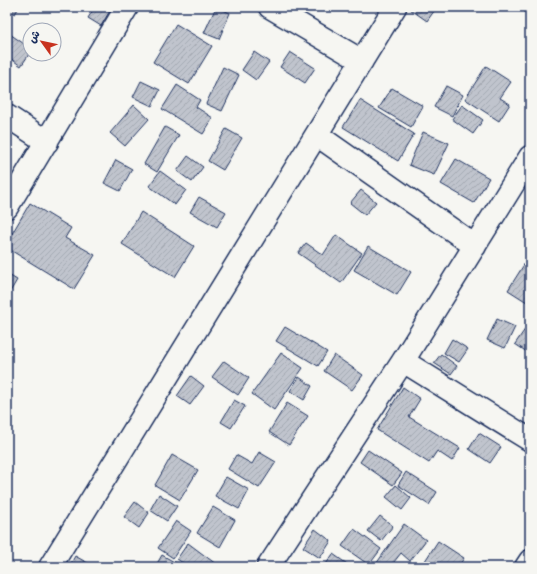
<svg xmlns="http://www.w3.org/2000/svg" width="537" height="574" font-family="Pangolin,'Playpen Sans Arabic',sans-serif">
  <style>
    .building { fill: url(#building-hatch); stroke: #1b2f5e }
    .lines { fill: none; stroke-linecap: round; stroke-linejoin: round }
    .minor-casing { stroke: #1b2f5e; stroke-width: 25 }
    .minor { stroke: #f6f6f2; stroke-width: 22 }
  </style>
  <defs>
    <pattern id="building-hatch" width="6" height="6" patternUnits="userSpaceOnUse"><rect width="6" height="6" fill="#c0c4cd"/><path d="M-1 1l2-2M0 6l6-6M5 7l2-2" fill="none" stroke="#a4a9b2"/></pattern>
  </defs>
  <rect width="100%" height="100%" fill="#f6f6f2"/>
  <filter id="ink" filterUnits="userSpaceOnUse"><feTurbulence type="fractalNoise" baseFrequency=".025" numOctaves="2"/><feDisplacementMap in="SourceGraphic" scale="8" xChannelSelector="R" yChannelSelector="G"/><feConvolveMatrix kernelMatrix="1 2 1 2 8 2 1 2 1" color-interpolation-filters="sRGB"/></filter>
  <g filter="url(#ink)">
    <path class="building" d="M7,7H19L15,14L7,10Z
      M95,7H112L101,26L88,18Z
      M216,7L230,13L219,39L204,33Z
      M407,7H437L427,21Z
      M176,24L212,46L189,84L153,62Z
      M7,32L30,48V53L21,66L7,56Z
      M254,52L269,62L256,80L242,70Z
      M290,52L315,68L305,83L280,67Z
      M486,66L511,82L500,98L510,104L499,121L465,99Z
      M223,67L239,75L222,111L206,104Z
      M141,81L160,90L152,106L133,97Z
      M177,85L200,100L196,107L213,118L203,134L162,109Z
      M446,86L463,95L452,116L434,107Z
      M392,88L423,106L411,127L379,108Z
      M360,100L414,134L398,161L343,127Z
      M134,105L149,119L125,146L110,133Z
      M462,105L483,120L473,134L452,119Z
      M165,127L179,135L157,172L144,164Z
      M226,129L242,138L223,170L208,161Z
      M423,132L449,143L434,175L409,165Z
      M188,156L203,167L192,182L177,171Z
      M456,159L489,178L474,203L441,184Z
      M116,160L132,169L120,191L104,183Z
      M160,171L186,190L175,205L149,186Z
      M361,190L376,202L365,215L350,203Z
      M199,197L226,212L217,227L190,212Z
      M30,203L71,228L65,238L95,255L74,289L7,248V242Z
      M141,212L194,246L175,277L122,244Z
      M336,235L362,253L341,283L298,253L306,243L323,255Z
      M368,246L411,272L397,295L354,270Z
      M530,255V304L508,290Z
      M7,274L17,280L7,297Z
      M497,319L515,327L505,348L487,340Z
      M530,322V354L515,344Z
      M285,327L327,352L318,366L276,341Z
      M452,339L468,349L459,362L444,353Z
      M281,353L303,368L274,410L252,394Z
      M441,354L457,366L451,374L434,363Z
      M334,355L363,375L352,390L324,371Z
      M224,361L249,378L238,395L212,377Z
      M191,376L204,386L190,405L177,396Z
      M299,377L312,386L304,400L290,391Z
      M403,387L420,399L409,417L460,448L452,461L437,451L429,463L377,430Z
      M234,400L245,406L231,428L221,422Z
      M287,403L308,416L289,445L269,432Z
      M479,433L501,447L490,463L469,449Z
      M368,450L402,473L393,485L360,462Z
      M259,452L276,462L259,488L228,469L236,455L252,464Z
      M172,455L198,470L180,500L155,485Z
      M406,472L437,492L429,505L398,485Z
      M226,477L249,490L239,509L215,496Z
      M396,485L411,498L402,510L386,497Z
      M159,494L177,506L167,521L150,510Z
      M135,502L149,513L139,528L124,517Z
      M213,507L235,520L220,547L197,533Z
      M380,516L393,526L381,541L368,531Z
      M176,521L191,531L173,558L158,548Z
      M404,524L426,540L410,561L401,553L390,567H374Z
      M315,529L331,541L320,558L303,547Z
      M354,529L381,549L369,565L342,546Z
      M438,541L464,558L458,567H421Z
      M188,543L216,564L213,567H189L177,559Z
      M333,554L350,566L349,567H324Z
      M162,555L183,567H155Z
      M75,556L95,567H69Z"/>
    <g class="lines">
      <g class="minor-casing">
        <path id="minor" d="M270,7L362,61
          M7,116L47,142
          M317,135L475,246
          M7,207L127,7
          M403,361L530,440
          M50,567L395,7
          M268,567L403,361L530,157
          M526,567L530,561"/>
      </g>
      <use href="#minor" class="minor"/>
    </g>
  </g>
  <rect width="537" height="574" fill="none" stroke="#f6f6f2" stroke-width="24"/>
  <rect x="12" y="12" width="513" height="550" fill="none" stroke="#1b2f5e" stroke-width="1.5" filter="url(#ink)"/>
  <g transform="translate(42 42) rotate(303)"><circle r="19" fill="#f6f6f2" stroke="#9ea6b7"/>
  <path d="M0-3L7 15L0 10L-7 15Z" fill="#c8321e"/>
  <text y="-6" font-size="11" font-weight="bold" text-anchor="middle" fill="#1b2f5e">ش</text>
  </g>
</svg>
